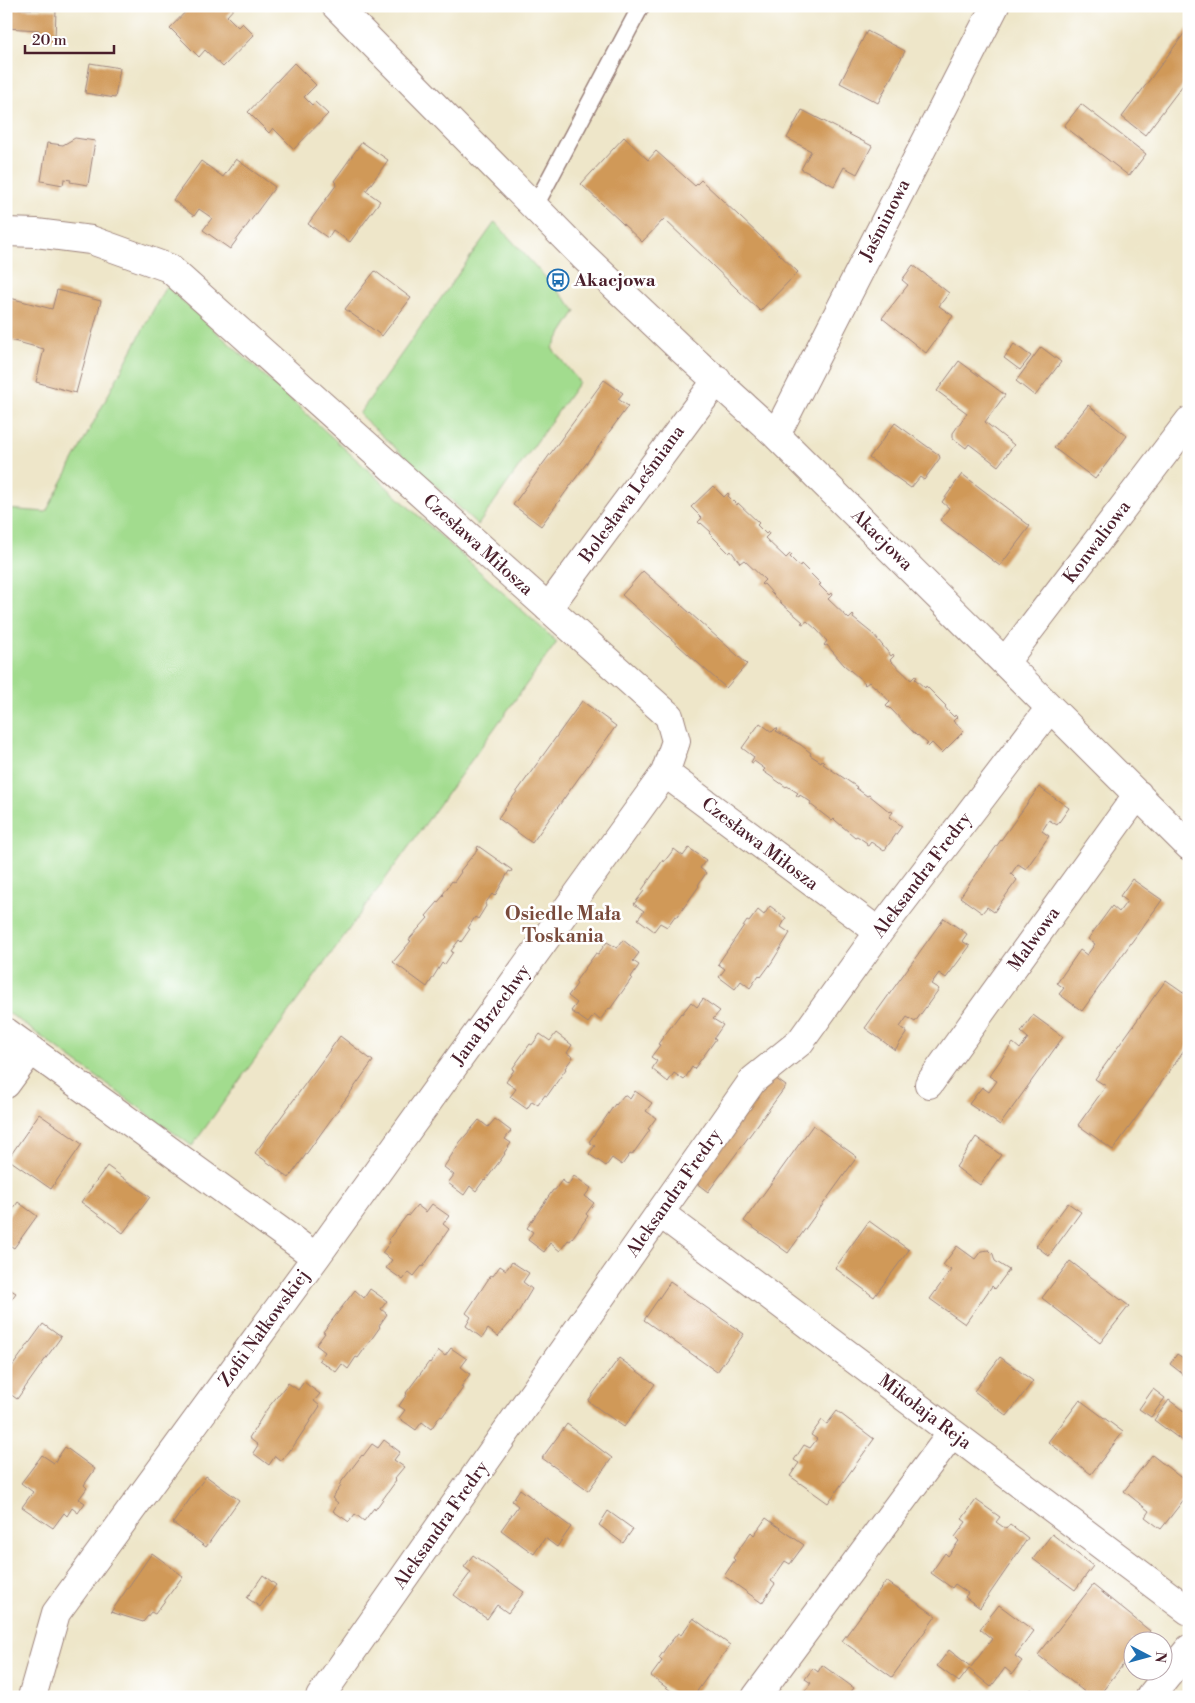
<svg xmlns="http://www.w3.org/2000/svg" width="1195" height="1703" font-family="'Libre Bodoni',serif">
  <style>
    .green { fill: #a2dc8e; stroke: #767e5c }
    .building { fill: #d09958 }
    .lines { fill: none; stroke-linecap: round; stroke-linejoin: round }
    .service-casing { stroke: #9c827a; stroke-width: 19 }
    .minor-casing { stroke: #9c827a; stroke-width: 30 }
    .service { stroke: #fff; stroke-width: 16 }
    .minor { stroke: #fff; stroke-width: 28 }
    .labels { text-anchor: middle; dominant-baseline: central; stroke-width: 5; stroke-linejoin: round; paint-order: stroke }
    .street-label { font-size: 18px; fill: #4a1f2b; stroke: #fff }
    .poi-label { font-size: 18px; font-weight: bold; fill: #4a1f2b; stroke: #fff; text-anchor: start }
    .neighbourhood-label { font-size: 19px; font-weight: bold; fill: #794a3b; stroke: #fff }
  </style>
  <rect width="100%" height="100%" fill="#fff"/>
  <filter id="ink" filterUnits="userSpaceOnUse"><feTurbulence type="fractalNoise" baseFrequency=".02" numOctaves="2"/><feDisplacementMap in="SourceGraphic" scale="10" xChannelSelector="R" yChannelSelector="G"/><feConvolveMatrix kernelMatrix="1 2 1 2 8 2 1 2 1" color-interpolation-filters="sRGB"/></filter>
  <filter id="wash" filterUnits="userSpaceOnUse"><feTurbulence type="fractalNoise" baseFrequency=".0096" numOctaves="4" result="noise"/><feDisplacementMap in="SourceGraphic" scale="20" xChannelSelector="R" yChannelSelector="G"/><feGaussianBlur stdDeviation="1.12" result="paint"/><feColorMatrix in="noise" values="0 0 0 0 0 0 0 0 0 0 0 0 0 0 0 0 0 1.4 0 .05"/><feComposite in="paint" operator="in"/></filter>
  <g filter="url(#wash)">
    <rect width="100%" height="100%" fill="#eee6c9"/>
    <path class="green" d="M495,222L576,311L552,348L579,382L478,525L359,414Z
      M166,286L557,642L192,1146L6,1011V509L46,512Z"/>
    <g id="blocks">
      <path class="building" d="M191,6H236L227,16L238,27L242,23L254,35L223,67L205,50L199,57L170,28Z
        M6,8L56,10L55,39L39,38V30L6,28Z
        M1189,27V77L1145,135L1122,117Z
        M867,31L905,51L878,103L840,83Z
        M90,63L120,68L115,98L85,93Z
        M294,63L316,85L304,97L312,105L315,102L328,114L294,149L273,128L269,133L248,112Z
        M1081,104L1146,154L1129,176L1064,126Z
        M802,110L872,146L857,174L844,167L834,186L801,169L811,151L787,138Z
        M624,137L648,160L656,151L695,186L701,180L798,272L760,311L664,219L642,242L581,184Z
        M75,138L95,141L88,185L70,182L71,180L64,179L63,185L41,181L47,143L63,145Z
        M362,142L388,160L366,191L380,201L350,242L333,230L328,238L308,224L337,184L334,181Z
        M236,159L275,187L230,249L203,230L212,218L199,209L194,216L173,200L201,161L223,177Z
        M913,265L949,293L939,306L953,316L926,353L882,318L908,285L902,280Z
        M375,271L411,298L382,336L345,309Z
        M57,290L101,301L76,393L36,382L44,349L6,339V313L10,298L52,309Z
        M1014,344L1031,356L1020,370L1004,358Z
        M1041,347L1061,362L1035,396L1016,381Z
        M959,361L1005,395L985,422L1014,445L998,466L969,444L966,448L953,438V433L967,413L937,391Z
        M604,380L623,393L618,399L628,406L541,526L513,505Z
        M1088,405L1127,436L1095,479L1054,448Z
        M895,423L939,455L940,458L924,480L920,477L911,488L869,458Z
        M962,474L1030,526L1000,566L940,520L949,508L942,502Z
        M713,486L724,497L728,493L729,494L728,496L737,505L738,503L759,523L757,525L766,534L768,532L769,534L765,538L786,558L790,554L792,555L790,557L797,564L800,566L801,564L821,584L819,585L829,595L831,593L832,595L828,599L849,619L853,615L854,616L853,618L874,635L891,656L893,654L894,656L890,660L911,680L915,676L917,677L915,679L925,688L926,686L946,706L945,707L948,711L954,717L955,715L957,717L953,721L964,731L942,753L932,743L928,747L926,745L928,744L918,735L917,736L889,707L888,708L886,706L890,702L880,691L869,682L865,685L864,684L865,683L844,665L827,645L825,646L824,645L827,641L817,630L807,621L803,624L801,623L803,622L782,604L764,584L762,585L761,584L765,580L744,560L740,563L731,551L729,553L709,533L711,532L701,523L700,524L698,522L702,518L691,507Z
        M643,571L747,664L726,688L622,595Z
        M582,701L616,726L532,843L498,818Z
        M760,723L772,732L776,728L778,729L776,731L801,745L811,753L810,755L821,762L822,760L824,762L823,764L857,787L856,788L867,796L869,795L890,812L891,811L893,812L889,817L902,826L884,851L871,842L868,846L866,845L867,843L857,836L855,837L836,821L834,819L832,821L810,804L811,802L800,795L799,797L796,795L798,793L787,786L786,787L763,771L765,769L754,761L753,763L751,762L754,757L742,748Z
        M1039,787L1069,808L1057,825L1049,820L1042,831L1049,836L1026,869L1018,864L1011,874L1017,880L994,912L987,907L982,913L960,897Z
        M478,846L512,870L511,872L509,871L496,894L494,896L492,894L485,904L486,906L478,919L475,917L468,928L470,929L461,942L459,940L451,951L453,952L445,964L444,965L442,963L427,987L393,962L411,941L409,940L411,937L428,918L426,916L444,895L443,894L452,881L454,882L461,872L460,871L478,849L477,848Z
        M689,848L706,860L700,868L706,873L698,885L699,886L677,917L675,916L667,927L660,923L654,931L638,919L644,911L634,904L644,891L642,890L663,860L664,862L674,849L683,856Z
        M1132,879L1162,900L1082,1011L1059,994L1064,988L1057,983L1080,950L1087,955L1095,944L1088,939L1112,906L1119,912L1127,901L1120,896Z
        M770,906L786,918L781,927L790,933L772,962L761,977L759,975L750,988L741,981L735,989L719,977L725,969L718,964L747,921L749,922L758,910L764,915Z
        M944,918L967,934L962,941L970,946L946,978L939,973L931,984L939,989L915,1022L907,1017L900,1027L907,1032L895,1050L865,1028Z
        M623,940L639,953L633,961L639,965L631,977L632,978L610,1009L609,1008L600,1020L594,1015L588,1023L571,1011L577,1003L568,996L577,984L575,982L596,953L598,954L607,942L617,948Z
        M1166,980L1189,996V1044L1113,1150L1078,1125L1106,1086L1095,1079Z
        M703,999L720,1011L713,1019L723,1025L714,1038L716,1039L694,1069L692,1067L684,1080L674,1073L668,1082L652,1069L657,1061L651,1057L660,1045L658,1044L681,1013L682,1014L691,1002L697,1007Z
        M1033,1015L1063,1037L1000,1125L969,1104L982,1087L989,1092L997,1081L989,1076L1013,1043L1020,1049L1028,1038L1021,1032Z
        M556,1033L572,1045L567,1053L573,1057L565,1068L566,1069L547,1096L545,1095L538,1105L532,1101L527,1109L510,1097L516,1089L506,1082L514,1070L512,1069L530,1044L532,1045L540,1034L550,1041Z
        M340,1036L373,1061L289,1178L255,1153Z
        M768,1073L786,1086L708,1192L691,1179Z
        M635,1091L652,1103L646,1111L656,1118L648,1129L650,1130L632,1155L630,1154L622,1165L612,1158L606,1166L589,1154L595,1146L589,1142L615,1104L616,1105L624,1095L630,1099Z
        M39,1114L82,1144L51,1189L8,1159Z
        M495,1119L511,1131L505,1139L511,1143L504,1153L505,1154L485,1181L484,1180L476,1191L470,1186L464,1195L448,1183L454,1175L444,1167L460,1142L479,1120L488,1127Z
        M813,1125L857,1157L788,1253L744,1221Z
        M976,1137L1001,1155L980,1185L956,1167Z
        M107,1166L150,1197L123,1233L81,1202Z
        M574,1176L591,1188L585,1196L594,1203L586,1214L588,1216L570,1241L568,1240L560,1251L550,1243L544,1252L528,1240L533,1232L527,1228L553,1190H555L562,1180L568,1185Z
        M18,1202L37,1216L14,1248L6,1243V1219Z
        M1068,1203L1081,1212L1049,1256L1036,1246Z
        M432,1204L449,1216L443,1224L449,1229L423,1267L422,1266L414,1276L409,1272L403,1280L386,1268L392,1260L382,1253L390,1242L388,1240L407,1215L408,1216L417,1205L426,1212Z
        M869,1221L909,1250L874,1297L835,1268Z
        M957,1246L975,1259L981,1251L989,1250L993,1254L995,1261L1009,1270L995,1289L992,1286L965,1324L930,1299L951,1270L943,1265Z
        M1070,1261L1129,1306L1100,1343L1042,1298Z
        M512,1262L529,1273L523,1282L532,1289L517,1314L498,1337L488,1329L482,1338L466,1326L471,1317L466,1313L491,1275L493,1276L500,1266L506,1270Z
        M670,1282L744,1334L717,1372L644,1320Z
        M6,1287L16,1293L7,1305H6Z
        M370,1289L387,1301L381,1309L387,1314L379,1326L380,1327L358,1358L356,1357L348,1369L342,1364L336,1372L319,1360L325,1352L316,1345L325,1333L323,1332L355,1290L364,1298Z
        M43,1324L61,1337L17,1399L6,1391V1375Z
        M451,1348L467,1359L461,1367L470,1374L461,1387L463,1388L442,1417L440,1416L431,1429L422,1422L416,1430L399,1418L405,1410L399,1406L407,1394L406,1393L429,1362L430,1363L439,1351L445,1356Z
        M1177,1354L1189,1362V1369L1184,1375L1170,1364Z
        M1000,1357L1033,1381L1007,1416L974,1391Z
        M619,1358L655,1384L624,1427L588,1401Z
        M304,1382L320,1394L314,1401L320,1406L291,1450L290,1449L281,1461L275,1456L269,1465L253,1453L258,1445L249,1438L267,1409L288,1383L298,1390Z
        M1153,1389L1165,1398L1151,1417L1139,1409Z
        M1080,1400L1123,1432L1091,1474L1048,1442Z
        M1169,1400L1189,1415V1446L1154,1420Z
        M837,1411L874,1439L828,1503L790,1476L799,1463L794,1460L804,1445L810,1448L817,1439L811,1435L822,1420L827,1424Z
        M567,1424L612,1458L588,1491L542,1458Z
        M384,1440L400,1452L394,1460L404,1467L394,1479L396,1481L375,1510L374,1508L364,1521L355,1514L349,1522L333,1511L338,1503L332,1498L341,1486L339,1485L362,1455L363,1456L372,1444L378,1448Z
        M65,1447L95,1469L84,1485L87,1488L79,1499L85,1503L78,1513L72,1508L67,1516L64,1513L53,1528L22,1507L33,1492L21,1483L42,1455L54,1463Z
        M1152,1455L1189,1484V1493L1161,1529L1145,1517L1149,1511L1124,1491Z
        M206,1476L239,1500L206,1547L173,1523Z
        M520,1489L571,1527L557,1547L545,1538L534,1554L501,1530L518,1506L512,1501Z
        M976,1500L1000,1517L996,1522L1006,1529L1010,1524L1028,1538L980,1608L965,1597L968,1593L955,1584L952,1588L931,1573L945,1553L948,1556L959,1541L955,1537L966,1522L962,1519Z
        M608,1511L633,1529L623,1543L599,1525Z
        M766,1518L804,1545L790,1564L785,1561L771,1581L775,1584L762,1603L724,1576L735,1560L733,1558L751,1532L754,1535Z
        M1052,1534L1093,1566L1075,1590L1033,1559Z
        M152,1553L183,1576L155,1614L151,1612L143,1622L111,1612Z
        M473,1555L524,1592L508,1613L497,1605L487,1619L454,1595L471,1572L464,1567Z
        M263,1575L276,1585L260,1607L247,1598Z
        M886,1581L936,1616L892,1677L842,1641Z
        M1093,1585L1150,1631L1142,1640H1132V1653L1098,1697H1091L1038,1655Z
        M999,1605L1034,1631L1015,1656L1022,1661L1012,1674L1005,1668L991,1687L969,1669L959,1682L937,1666L949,1650L971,1667L992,1639L980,1629Z
        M693,1618L730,1645L693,1697H679L651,1676L662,1661L659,1658L668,1645L678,1633L681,1635Z
        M822,1665L854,1688L847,1697H801L811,1683L805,1679L813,1668L818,1672Z
        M1031,1689L1041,1697H1025Z"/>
    </g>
  </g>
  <g filter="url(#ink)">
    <use href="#blocks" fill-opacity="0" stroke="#9c827a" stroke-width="1"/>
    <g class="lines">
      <g class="service-casing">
        <path id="service" d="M534,208L641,6"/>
      </g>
      <g class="minor-casing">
        <path id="minor" d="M336,6L583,256L678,346L776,435L1189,846
          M6,232L36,233L91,240L169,268L669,716L676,741L665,773L879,932
          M776,435L995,6
          M548,608L717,380
          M1005,662L1189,421
          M6,1032L316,1257L56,1613L32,1697
          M6,1084L31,1050
          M929,1084L1138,794
          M660,1213L1189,1611
          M316,1257L665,773
          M320,1697L753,1080L800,1042L879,932L1050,708
          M756,1697L952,1433
          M1150,1697L1189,1649"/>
      </g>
      <use href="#service" class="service"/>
      <use href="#minor" class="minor"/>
    </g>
  </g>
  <defs>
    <g id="bus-ring" transform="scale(1.125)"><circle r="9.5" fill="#fff" stroke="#1f6fb2" stroke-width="1.5"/><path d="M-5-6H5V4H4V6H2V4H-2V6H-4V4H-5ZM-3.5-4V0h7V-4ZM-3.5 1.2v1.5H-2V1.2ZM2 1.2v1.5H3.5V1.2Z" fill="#1f6fb2"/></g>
  </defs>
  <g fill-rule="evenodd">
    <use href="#bus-ring" x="558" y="280"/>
  </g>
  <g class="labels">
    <g class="street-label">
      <text transform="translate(885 220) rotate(-63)">Jaśminowa</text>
      <text transform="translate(632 494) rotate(-54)">Bolesława Leśmiana</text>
      <text transform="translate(882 540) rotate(45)">Akacjowa</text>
      <text transform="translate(1097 542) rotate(-53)">Konwaliowa</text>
      <text transform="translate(478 545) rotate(42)">Czesława Miłosza</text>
      <text transform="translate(760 844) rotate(37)">Czesława Miłosza</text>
      <text transform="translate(922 875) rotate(-53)">Aleksandra Fredry</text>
      <text transform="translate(1034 939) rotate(-54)">Malwowa</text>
      <text transform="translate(491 1015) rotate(-54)">Jana Brzechwy</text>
      <text transform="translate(674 1193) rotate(-55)">Aleksandra Fredry</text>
      <text transform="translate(264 1328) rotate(-54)">Zofii Nałkowskiej</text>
      <text transform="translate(925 1412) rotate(37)">Mikołaja Reja</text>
      <text transform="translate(441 1525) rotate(-55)">Aleksandra Fredry</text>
    </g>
    <g class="poi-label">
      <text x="574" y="280">Akacjowa</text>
    </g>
    <g class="neighbourhood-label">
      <text x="563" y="914">Osiedle Mała<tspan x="563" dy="22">Toskania</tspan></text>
    </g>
  </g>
  <rect width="1195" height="1703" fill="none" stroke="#fff" stroke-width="25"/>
  <g transform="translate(1148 1656) rotate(96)"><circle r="24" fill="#ffffff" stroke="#b7a5aa"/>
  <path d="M0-4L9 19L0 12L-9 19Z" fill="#1f6fb2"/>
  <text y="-8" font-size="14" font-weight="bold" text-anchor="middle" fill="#4a1f2b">N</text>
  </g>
  <path d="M25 45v8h89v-8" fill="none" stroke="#4a1f2b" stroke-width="2.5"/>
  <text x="32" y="45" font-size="15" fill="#4a1f2b" stroke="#ffffff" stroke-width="4" paint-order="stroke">20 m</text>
</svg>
